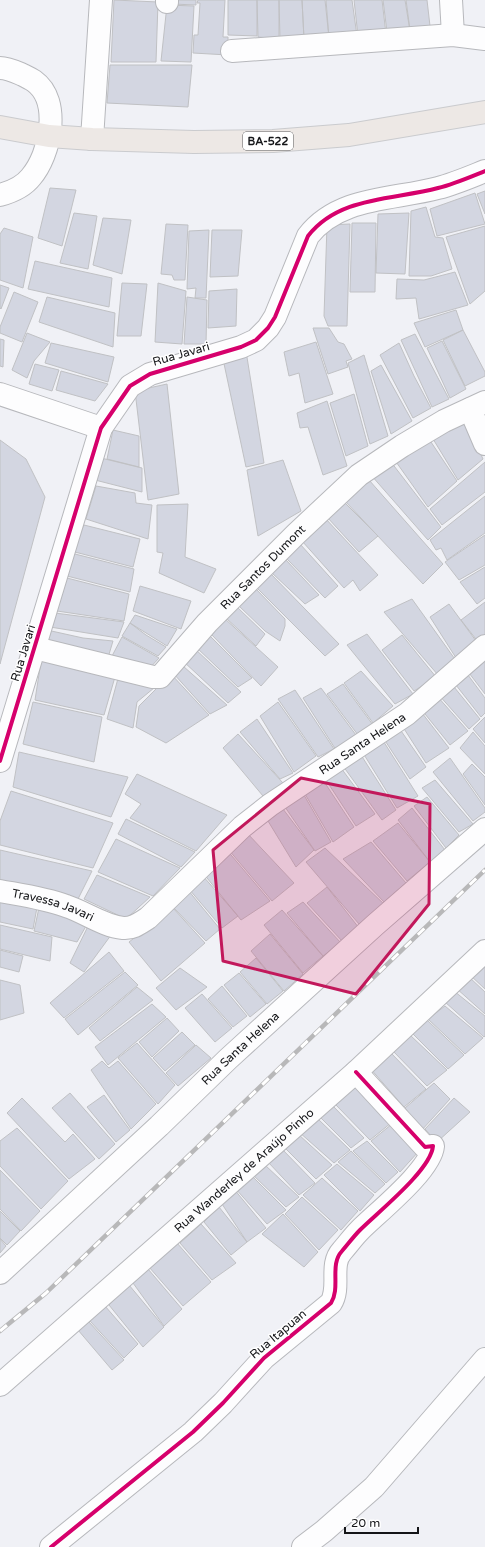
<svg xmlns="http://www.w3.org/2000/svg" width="485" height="1547" font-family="'Varela Round',sans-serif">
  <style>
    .building { fill: #d3d6e1; stroke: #c0c1c4 }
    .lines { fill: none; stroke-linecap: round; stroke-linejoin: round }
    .street-casing { stroke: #b7b8bc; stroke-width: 24 }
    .primary-casing { stroke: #cacbce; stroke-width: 24 }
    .street { stroke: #fdfdfe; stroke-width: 22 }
    .primary { stroke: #ede8e5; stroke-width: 22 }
    .rail-casing { stroke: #b8b8b9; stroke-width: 4.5 }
    .rail { stroke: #fff; stroke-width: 3; stroke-dasharray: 9; stroke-linecap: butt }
    .cycleway-casing { stroke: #fff; stroke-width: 6 }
    .cycleway { stroke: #d6006c; stroke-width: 4 }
    .marked { fill: #c2185b; fill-opacity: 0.2; stroke: #c2185b; stroke-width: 3; stroke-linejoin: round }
    .labels { text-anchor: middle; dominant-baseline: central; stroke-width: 3; stroke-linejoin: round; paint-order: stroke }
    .shield { fill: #fff; stroke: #5a5b5d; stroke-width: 1 }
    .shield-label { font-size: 11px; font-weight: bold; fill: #141518 }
    .street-label { font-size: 12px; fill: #141518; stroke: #fff }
  </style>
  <rect width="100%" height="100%" fill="#f0f1f6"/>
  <path class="building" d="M114,0L158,2L156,62H111Z
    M172,0H196V5L172,4Z
    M198,0H225L223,37H228V55L193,53L194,35H198L200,3H197Z
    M228,0H257V36L228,35Z
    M257,0H279V39L258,37Z
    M279,0H302L304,39H280Z
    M302,0H325L329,38L304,39Z
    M326,0H352L357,36L329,38Z
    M354,0H382L386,34L358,36Z
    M383,0H405L410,31L387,32Z
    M406,0H427L430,26L410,30Z
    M167,5L194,6L191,62L161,61Z
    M110,65H192L188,107L107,103Z
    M50,188L76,190L62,246L38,238Z
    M485,191V214L477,194Z
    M475,193L485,224L437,236L430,209Z
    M426,207L435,237L443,238L452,269L431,276H409L411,211Z
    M74,213L97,216L88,269L60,263Z
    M409,213L405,274L376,273L378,214Z
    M103,218L131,220L122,274L93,265Z
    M352,223H376L375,292H350Z
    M166,224L188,225L185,280H174L172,275L161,274Z
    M350,224L347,326H328L324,316L327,225Z
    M485,226V291L470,304L446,237Z
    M4,228L33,237L23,288L0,280V234Z
    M209,230L206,298H195L196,288L187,289L189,231Z
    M212,230H242L238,276L210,277Z
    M35,261L112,278L109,307L28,289Z
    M455,272L468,305L419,319L416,298L396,299L397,279L424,280Z
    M122,283L147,284L141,336H117Z
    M158,283L186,291L182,344L155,342Z
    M0,285L9,288L1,309L0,308Z
    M237,289L236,326L208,328L209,291Z
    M14,292L38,302L22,342L0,333V327Z
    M47,297L115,313L113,347L39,322Z
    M187,297L207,300L206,344H184Z
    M456,310L463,330L425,347L414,323Z
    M313,328H329L338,342L344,344L352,359L346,361L348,367L328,374Z
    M463,330L485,372V376L465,386L443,340Z
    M27,333L50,342L34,361L27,378L12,370Z
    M415,334L449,399L432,407L401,340Z
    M0,339L4,340L3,367L0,366Z
    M442,341L466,389L450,398L427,348Z
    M316,342L333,394L305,403L299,373L289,376L284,352Z
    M51,343L114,357L108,382L45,363Z
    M399,343L414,376L431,408L413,418L380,355Z
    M246,351L264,463L246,467L223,359Z
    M364,355L388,436L370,444L348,363Z
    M35,364L59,370L52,391L29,384Z
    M381,365L412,421L391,434L371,371Z
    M61,371L108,384L95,401L56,390Z
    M167,384L179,494L148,500L135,391Z
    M354,394L368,446L346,456L330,403Z
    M327,401L347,466L323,475L308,427L300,428L297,413Z
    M463,416L483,459L458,480L430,434Z
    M113,430L139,436V467L107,459Z
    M427,436L457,481L428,507L394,459Z
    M0,440L26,459L45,497L0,664Z
    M101,458L142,468V492L95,480Z
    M283,460L301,511L258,536L247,470Z
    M391,462L441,527L428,540L371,475Z
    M485,462V492L442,525L430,509Z
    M369,480L443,564L423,584L345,501Z
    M96,486L135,493L136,503L152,505L148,539L86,519Z
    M485,496V533L447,560L441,548L436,550L430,540Z
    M344,502L378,536L359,552L327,517Z
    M188,504L185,557L216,569L204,593L159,573L163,553L157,552V505Z
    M325,518L378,575L360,591L353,580L344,588L302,541Z
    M84,525L140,539L133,567L71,551Z
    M485,535V565L459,580L445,562Z
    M300,544L338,586L325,598L287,559Z
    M71,553L134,569L130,592L67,576Z
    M286,560L319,595L305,604L272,573Z
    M485,567V598L477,604L460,582Z
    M271,574L339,644L325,656L256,587Z
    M67,578L129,594L124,621L57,611Z
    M140,586L191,601L181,629L133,611Z
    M256,589L285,619V626L280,641L265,631L239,606Z
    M412,599L457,662L438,675L384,612Z
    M485,602V638L479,643L461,620Z
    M449,604L479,645L458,661L430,617Z
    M237,607L265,634L256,646L226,618Z
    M55,613L124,622L118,638L50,627Z
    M135,615L177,629L167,646L130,623Z
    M224,618L278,667L261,686L211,634Z
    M130,623L146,635L166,647L158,656L122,636Z
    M47,630L83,638L113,641L107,661L43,647Z
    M367,634L413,694L395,704L347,645Z
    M209,635L252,678L238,687L196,647Z
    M402,635L436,677L414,691L382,650Z
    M122,637L159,658L147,671L112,656Z
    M194,648L241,692L228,703L183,661Z
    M42,655L117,670L104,715L35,700Z
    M482,657L485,661V694L466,669Z
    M183,666L227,705L210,714L173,673Z
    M120,671L160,683L137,702L133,728L107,719Z
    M361,671L393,706L373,723L344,683Z
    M465,671L485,698V713L481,717L452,680Z
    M171,674L209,715L166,743L136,727L139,706Z
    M450,682L480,719L469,729L438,694Z
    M343,684L373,725L358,735L327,694Z
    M321,688L356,735L336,750L303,698Z
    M295,690L334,749L318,757L278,699Z
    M437,696L468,731L450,745L421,709Z
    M33,702L102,717L94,762L23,744Z
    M278,702L316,756L294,772L260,716Z
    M419,709L449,748L426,763L401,724Z
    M485,717V743L473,729Z
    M257,719L293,773L280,779L240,732Z
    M397,725L426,767L410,779L382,736Z
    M473,732L485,746V774L460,748Z
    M238,734L283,783L263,796L223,748Z
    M382,739L418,796L397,808L363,753Z
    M19,752L128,777L111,817L13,787Z
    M361,755L396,810L382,820L343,766Z
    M450,758L485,808V812L473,821L433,772Z
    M472,764L485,777V805L463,774Z
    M341,768L375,814L356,826L326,780Z
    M137,774L227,815L196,851L130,818L141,804L125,794Z
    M323,780L354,827L333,842L305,794Z
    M435,780L473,824L459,832L422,788Z
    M11,791L113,823L93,868L0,845V821Z
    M304,795L331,842L315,851L285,807Z
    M427,797L459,835L446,848L414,806Z
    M412,808L445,850L430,862L398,820Z
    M283,809L314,850L296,867L268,821Z
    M126,819L195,852L181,867L118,834Z
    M398,823L430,862L407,881L373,841Z
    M247,833L294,883L272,901L228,849Z
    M116,839L180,868L153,896L98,872Z
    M371,842L406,883L384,902L343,859Z
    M325,848L385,905L359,924L306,862Z
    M226,849L270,901L241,920L203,873Z
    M0,850L92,871L76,903L0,886Z
    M97,875L150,897L126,919L84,899Z
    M202,875L238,916L222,928L189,889Z
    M327,887L359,928L342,941L307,903Z
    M188,890L220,929L206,941L170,904Z
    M0,894L38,902L33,929L0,922Z
    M303,902L341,943L323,956L287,913Z
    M40,903L90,919L77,942L34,931Z
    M173,908L205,943L161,981L129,942Z
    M282,910L323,956L303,973L264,925Z
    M91,920L114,931L84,972L70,963Z
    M0,925L52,937L50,961L0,949Z
    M270,934L303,974L284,991L251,951Z
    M0,950L23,956L19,972L0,967Z
    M109,952L124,971L64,1018L50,1003Z
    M256,958L283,991L267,1004L240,972Z
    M482,963L485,967V989L470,975Z
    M180,968L207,987L176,1010L156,988Z
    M125,972L138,985L78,1035L65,1019Z
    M239,973L266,1004L250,1017L224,985Z
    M468,976L485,992V1014L456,988Z
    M0,980L20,985L24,1013L0,1020Z
    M222,986L247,1016L233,1027L208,999Z
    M137,987L153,1000L100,1041L89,1028Z
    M454,991L485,1016V1036L484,1037L445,1002Z
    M202,994L232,1028L215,1042L185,1008Z
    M152,1004L166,1017L108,1065L95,1047Z
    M445,1006L483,1038L465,1054L428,1019Z
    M167,1018L179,1031L152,1057L139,1042Z
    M427,1020L464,1055L448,1069L412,1033Z
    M182,1032L195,1045L165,1071L153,1058Z
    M410,1035L447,1070L427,1086L393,1051Z
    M137,1043L175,1085L158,1104L118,1058Z
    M196,1045L211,1058L178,1086L166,1073Z
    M390,1052L426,1089L404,1107L369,1067Z
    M102,1061L109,1068L118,1061L156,1104L131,1129L91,1070Z
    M357,1083L391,1123L370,1140L336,1105Z
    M434,1083L450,1099L421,1131L405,1108Z
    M70,1093L115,1144L99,1159L52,1108Z
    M104,1095L130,1130L116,1142L87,1107Z
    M22,1098L65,1142L73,1134L95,1159L69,1179L7,1113Z
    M454,1098L470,1112L437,1142L425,1129Z
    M333,1106L364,1138L351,1148L319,1116Z
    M317,1118L350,1150L334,1163L299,1132Z
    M392,1124L419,1151L400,1172L371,1141Z
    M17,1128L68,1181L41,1209L0,1166V1141Z
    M298,1134L332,1165L316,1179L283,1146Z
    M367,1141L398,1172L386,1183L353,1151Z
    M281,1148L315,1183L299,1195L268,1162Z
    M351,1151L385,1184L375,1193L338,1162Z
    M337,1164L374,1195L360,1211L324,1175Z
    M265,1165L299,1197L286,1207L252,1174Z
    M0,1170L40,1211L21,1231L0,1209Z
    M250,1174L286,1210L267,1224L235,1188Z
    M322,1178L358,1211L341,1230L303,1195Z
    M234,1189L266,1228L247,1242L222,1204Z
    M302,1197L338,1230L319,1250L285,1214Z
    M219,1207L247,1242L231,1255L204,1222Z
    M0,1211L20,1231L7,1245L0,1238Z
    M283,1214L318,1252L304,1267L262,1234Z
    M201,1224L236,1263L212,1280L180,1243Z
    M0,1239L6,1246L0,1253Z
    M177,1243L211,1282L183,1306L149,1267Z
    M148,1269L182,1309L164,1326L133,1283Z
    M129,1285L164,1327L143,1347L109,1305Z
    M105,1306L138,1344L124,1358L90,1321Z
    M89,1322L124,1360L112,1370L78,1330Z"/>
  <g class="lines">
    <g class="street-casing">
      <g id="street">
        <path d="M451,0L453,35"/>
        <path d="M167,2V0"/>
        <path d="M232,51L453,35L485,39"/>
        <path d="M0,68C8,68 16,72 23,75C27,77 31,79 34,81C62,101 50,155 31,177C24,186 11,192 0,195"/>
        <path d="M92,139L101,0"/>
        <path d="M0,394L101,428"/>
        <path d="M470,409L485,444"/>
        <path id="s1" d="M35,648L153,677H160L207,623L296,534L359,475L402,446L444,421L485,402"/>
        <path d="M0,761L101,428L130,386L150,374L241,347L256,340L268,328L275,317L308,236C339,196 394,200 438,188C454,184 470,177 485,171"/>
        <path id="s2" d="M0,891C22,895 45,898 66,906C85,912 103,926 123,928C133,929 140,923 148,918L242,827L270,805L407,714L485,646"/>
        <path id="s3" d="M0,1273L159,1126L228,1059L375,925L485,829"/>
        <path id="s4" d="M0,1385L356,1072L485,951"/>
        <path d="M51,1547L193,1432L223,1403L264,1358L331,1303C341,1287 329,1265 342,1251C348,1244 354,1236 360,1230C378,1212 431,1170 433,1146L425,1147L356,1072"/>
        <path d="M303,1547L324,1531L374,1487L485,1359"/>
      </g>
    </g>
    <g class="primary-casing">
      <path id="primary" d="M0,127L49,136L92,139L194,142L273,141L349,135L485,112"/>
    </g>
    <use href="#street" class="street"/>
    <use href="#primary" class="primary"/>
    <g class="rail-casing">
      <path id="rail" d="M0,1331L46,1293L485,870"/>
    </g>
    <use href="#rail" class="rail"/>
    <g class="cycleway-casing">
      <path id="cycleway" d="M0,761L101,428L130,386L150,374L241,347L256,340L268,328L275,317L308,236C339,196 394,200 438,188C454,184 470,177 485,171
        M51,1547L193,1432L223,1403L264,1358L331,1303C341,1287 329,1265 342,1251C348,1244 354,1236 360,1230C378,1212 431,1170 433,1146L425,1147L356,1072"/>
    </g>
    <use href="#cycleway" class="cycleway"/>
  </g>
  <path class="marked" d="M301,778L430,804L429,904L356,994L223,961L213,850Z"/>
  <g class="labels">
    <rect class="shield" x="243" y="132" width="50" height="18" rx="3"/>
    <g class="shield-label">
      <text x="268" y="141">BA-522</text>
    </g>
    <g class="street-label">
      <text transform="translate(181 354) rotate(-16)">Rua Javari</text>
      <text stroke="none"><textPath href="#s1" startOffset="279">Rua Santos Dumont</textPath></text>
      <text transform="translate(23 653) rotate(-73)">Rua Javari</text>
      <text stroke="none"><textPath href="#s2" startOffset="434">Rua Santa Helena</textPath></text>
      <text stroke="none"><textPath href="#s2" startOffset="55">Travessa Javari</textPath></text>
      <text stroke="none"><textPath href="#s3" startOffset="329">Rua Santa Helena</textPath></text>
      <text stroke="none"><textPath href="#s4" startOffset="325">Rua Wanderley de Araújo Pinho</textPath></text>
      <text transform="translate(278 1334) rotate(-40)">Rua Itapuan</text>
    </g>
  </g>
  <path d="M345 1527v6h73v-6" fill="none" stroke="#141518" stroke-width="2"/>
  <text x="351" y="1527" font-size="12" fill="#141518" stroke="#ffffff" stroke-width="3" paint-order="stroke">20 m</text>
</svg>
